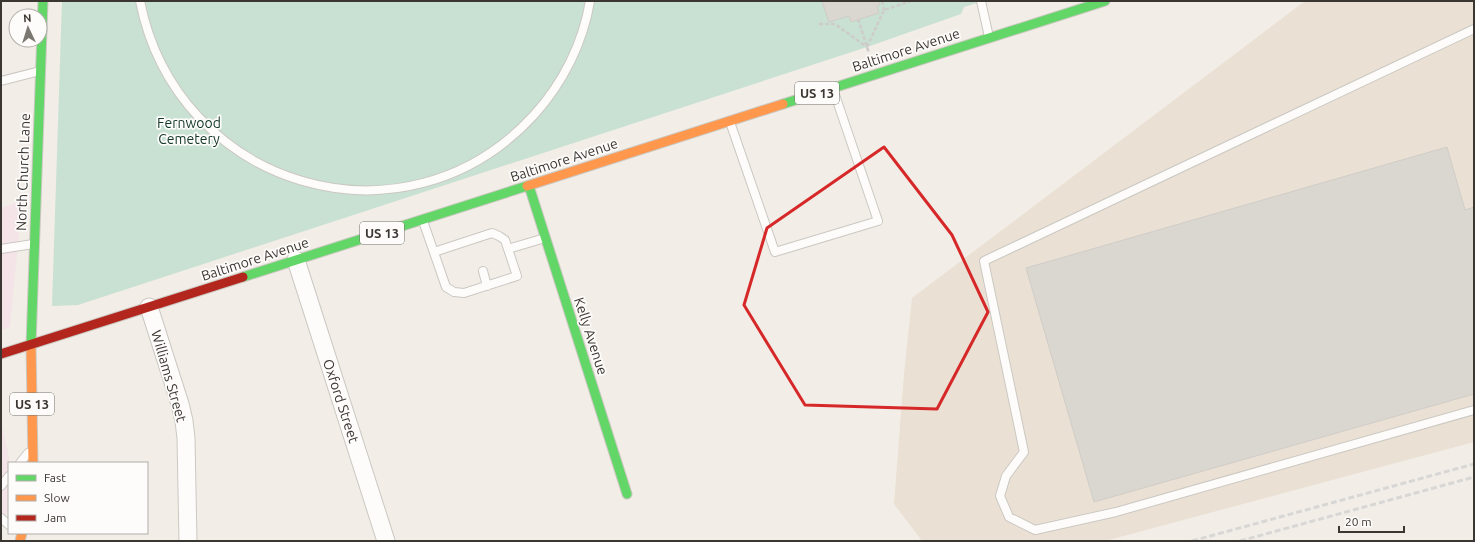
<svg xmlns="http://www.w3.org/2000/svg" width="1475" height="542" font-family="Ubuntu,sans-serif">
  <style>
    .commercial { fill: #f4e4e8 }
    .built { fill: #eae1d4 }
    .green { fill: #c8e1d2 }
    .building { fill: #dad6d0; stroke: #d0ccc7 }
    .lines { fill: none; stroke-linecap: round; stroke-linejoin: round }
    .lane-casing { stroke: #cbc8c2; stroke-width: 10 }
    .street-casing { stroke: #cbc8c2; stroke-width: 19 }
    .fast-casing { stroke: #cbc8c2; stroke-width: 11 }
    .slow-casing { stroke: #cbc8c2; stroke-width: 11 }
    .jam-casing { stroke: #cbc8c2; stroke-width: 11 }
    .path { stroke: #ceccca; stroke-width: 2.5; stroke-dasharray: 4 2; stroke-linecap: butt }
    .lane { stroke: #fdfcfb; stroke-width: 8 }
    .street { stroke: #fdfcfb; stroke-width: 17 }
    .fast { stroke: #63d668; stroke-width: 9 }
    .slow { stroke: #ff974d; stroke-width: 9 }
    .jam { stroke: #b3261e; stroke-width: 9 }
    .rail { stroke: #d8d7d5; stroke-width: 3; stroke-dasharray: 6 3; stroke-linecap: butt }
    .marked { fill: none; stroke: #d62828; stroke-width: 3; stroke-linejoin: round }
    .labels { text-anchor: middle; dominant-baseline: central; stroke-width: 3.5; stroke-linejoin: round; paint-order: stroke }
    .shield { fill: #fefcfa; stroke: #75726e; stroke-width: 1 }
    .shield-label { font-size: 13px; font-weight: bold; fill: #3a3732 }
    .street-label { font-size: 14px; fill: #3a3732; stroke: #fefcfa }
    .park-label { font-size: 14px; fill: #103728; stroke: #fefcfa }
  </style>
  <rect width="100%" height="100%" fill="#f2ede7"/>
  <path class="commercial" d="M22,201L10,327L1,330V208Z
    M1,423L9,456V507L1,526Z"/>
  <path class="built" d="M1305,1H1474V442L1105,541H922L894,504L904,374L912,298Z"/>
  <path class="green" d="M62,1H983L964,7L961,14L867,47L78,305L52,306Z"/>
  <path class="building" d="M822,1H878L880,5L877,6L879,13L851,22L849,16L829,22Z
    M1447,147L1465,210L1474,207V394L1094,502L1026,268Z"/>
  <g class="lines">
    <g class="lane-casing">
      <path id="lane" d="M140,1C177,188 405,256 534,115C563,83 583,43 590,1
        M981,1L989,37
        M1474,29L984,261L1024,452L1006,476L1000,496L1009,517L1035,530L1116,512L1474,410
        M1,81L40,71
        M730,122L775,252L878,221L833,89
        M423,221L446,287L454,292L464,293L517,276L505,240L499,236L492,233L434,252
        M1,249L33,244
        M508,249L545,238
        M483,271L487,286
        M20,463L28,453
        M1,486L9,476
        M1,518L9,525"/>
    </g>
    <g class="street-casing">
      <path id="street" d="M296,260L386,541
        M149,307L180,404L184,421L186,438L188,541"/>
    </g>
    <g class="fast-casing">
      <path id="fast" d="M783,104L1105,1
        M529,186L627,494
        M243,277L527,186
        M31,345L43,1"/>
    </g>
    <g class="slow-casing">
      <path id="slow" d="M527,186L783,104
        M31,345L33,463
        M20,541L22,533"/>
    </g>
    <g class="jam-casing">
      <path id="jam" d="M1,354L243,277"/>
    </g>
    <path class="path" d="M882,1L884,10
      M858,19L869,53
      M819,24H835L867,47
      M867,47L884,10L911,1"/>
    <use href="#lane" class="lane"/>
    <use href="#street" class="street"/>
    <use href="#fast" class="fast"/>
    <use href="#slow" class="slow"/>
    <use href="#jam" class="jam"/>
    <path class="rail" d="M1192,541L1474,464
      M1240,541L1474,477"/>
  </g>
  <path class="marked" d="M884,147L952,235L988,312L937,409L805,405L744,305L767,228Z"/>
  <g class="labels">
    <g class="shield">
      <rect x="795" y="82" width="44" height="22" rx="3"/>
      <rect x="360" y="222" width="44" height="22" rx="3"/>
      <rect x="10" y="393" width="44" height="22" rx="3"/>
    </g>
    <g class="shield-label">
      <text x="817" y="93">US 13</text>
      <text x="382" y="233">US 13</text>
      <text x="32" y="404">US 13</text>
    </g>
    <g class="street-label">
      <text transform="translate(906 50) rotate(-18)">Baltimore Avenue</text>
      <text transform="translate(564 160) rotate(-18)">Baltimore Avenue</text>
      <text transform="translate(23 172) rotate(-88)">North Church Lane</text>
      <text transform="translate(255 259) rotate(-18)">Baltimore Avenue</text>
      <text transform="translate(591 336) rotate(72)">Kelly Avenue</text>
      <text transform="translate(169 376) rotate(74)">Williams Street</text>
      <text transform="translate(341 401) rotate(72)">Oxford Street</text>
    </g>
    <g class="park-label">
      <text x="189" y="123">Fernwood<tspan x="189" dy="16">Cemetery</tspan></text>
    </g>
  </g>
  <rect width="1475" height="542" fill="none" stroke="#3a3732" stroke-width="4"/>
  <rect x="8" y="462" width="140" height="72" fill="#fefcfa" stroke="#b0adaa"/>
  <rect x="16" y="475" width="20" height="6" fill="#63d668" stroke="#b0adaa"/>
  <text x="44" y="482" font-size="12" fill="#3a3732">Fast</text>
  <rect x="16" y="495" width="20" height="6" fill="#ff974d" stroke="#b0adaa"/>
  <text x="44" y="502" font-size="12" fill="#3a3732">Slow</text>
  <rect x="16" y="515" width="20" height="6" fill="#b3261e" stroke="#b0adaa"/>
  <text x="44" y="522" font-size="12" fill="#3a3732">Jam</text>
  <g transform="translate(28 28) rotate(356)"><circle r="19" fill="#fefcfa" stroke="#b0adaa"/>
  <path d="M0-3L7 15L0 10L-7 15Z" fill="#7a7771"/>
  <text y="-6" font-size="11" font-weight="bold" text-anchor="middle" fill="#3a3732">N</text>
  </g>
  <path d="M1339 526v6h65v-6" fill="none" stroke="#3a3732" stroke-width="2"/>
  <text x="1345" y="526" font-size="12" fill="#3a3732" stroke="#fefcfa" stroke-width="3" paint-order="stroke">20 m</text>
</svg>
